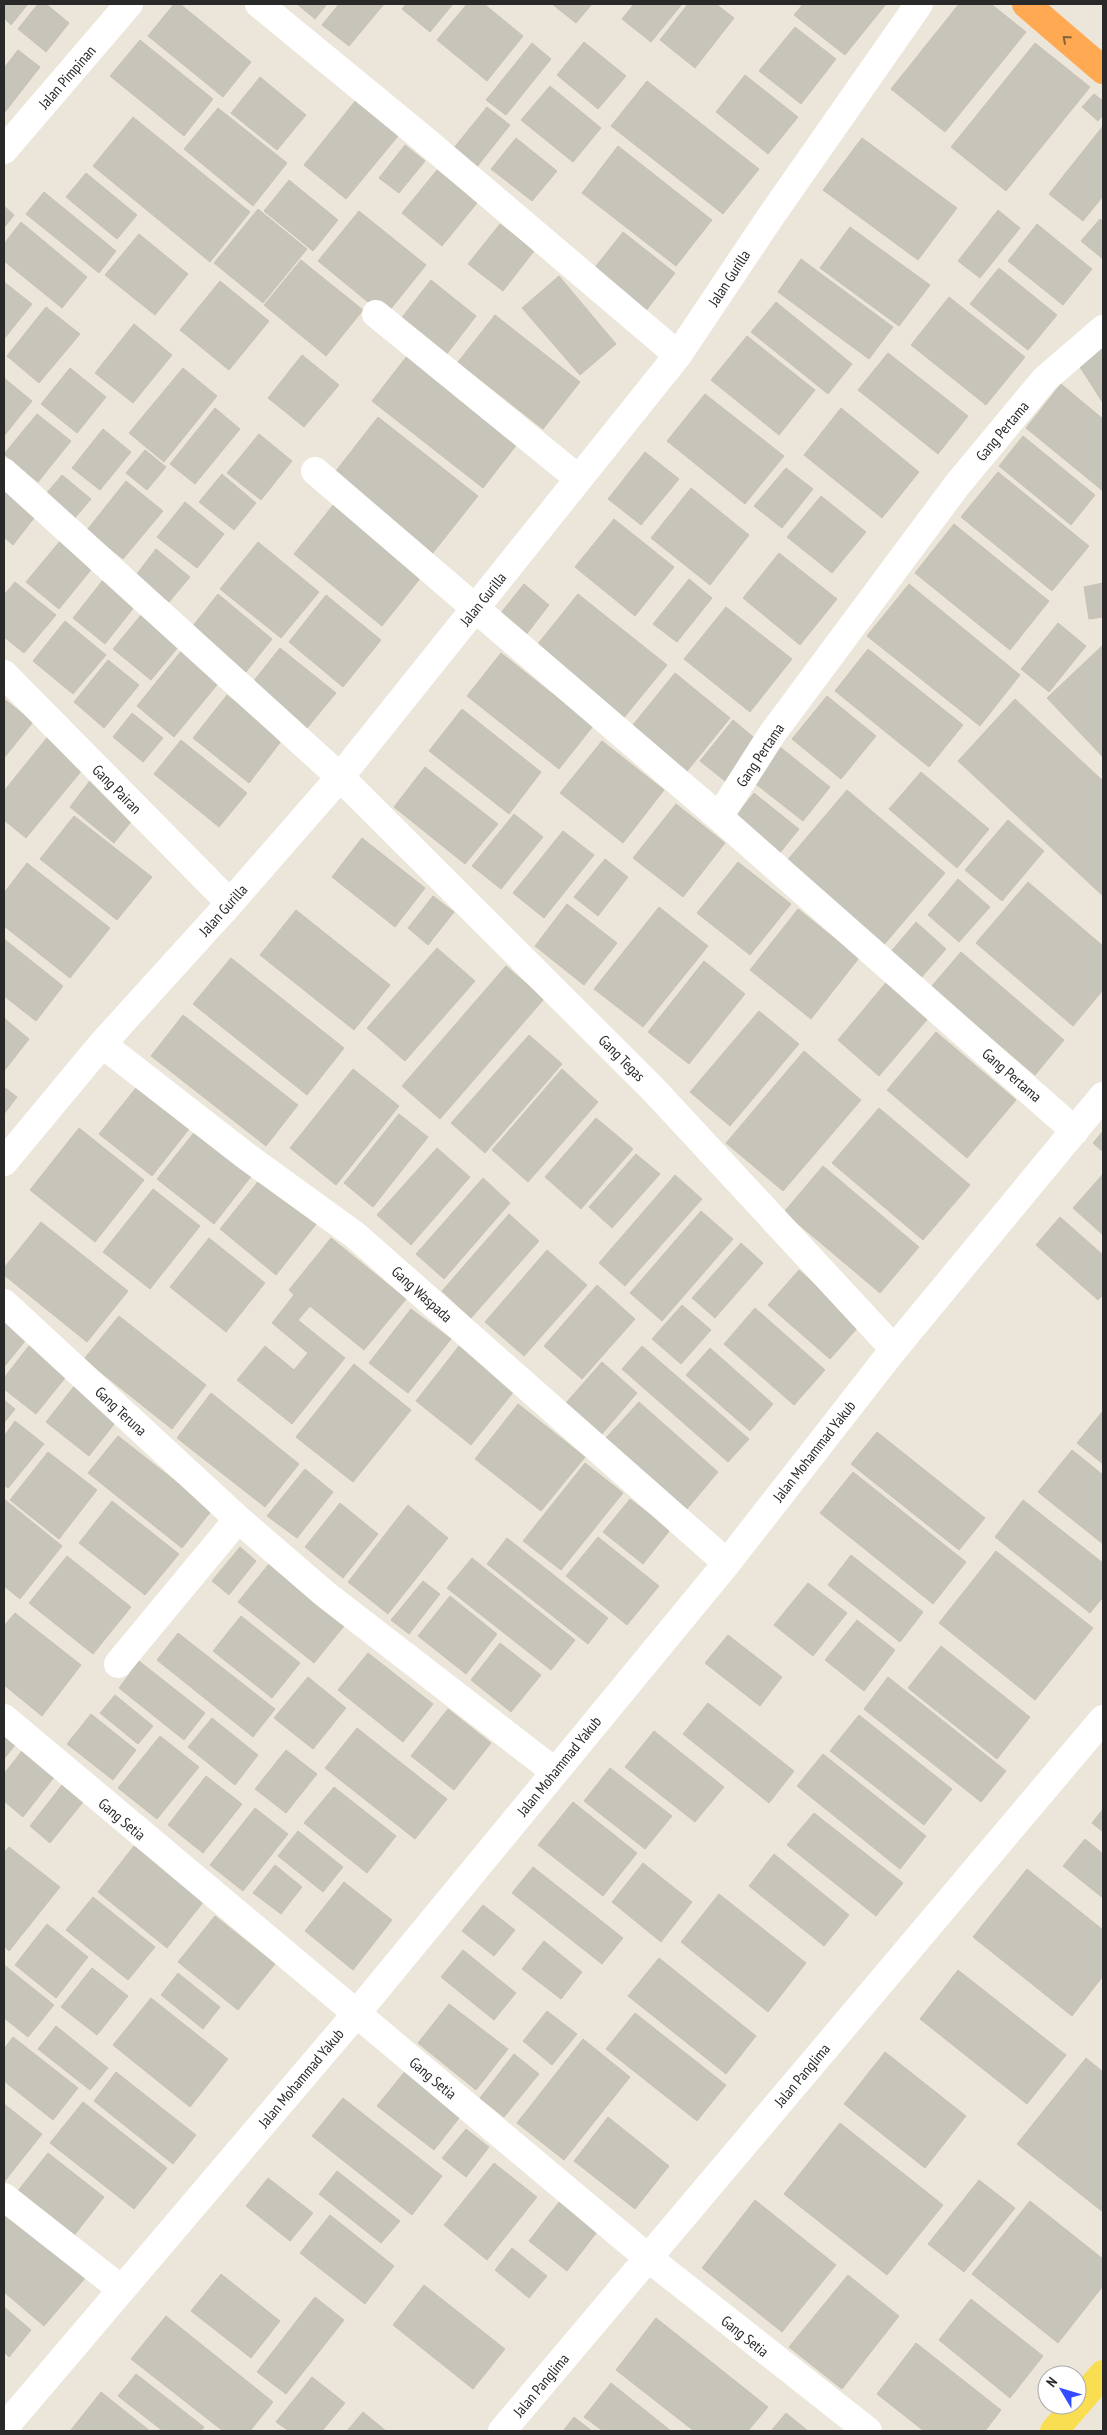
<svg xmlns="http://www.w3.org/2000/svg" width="1107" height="2435" font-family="'PT Sans Narrow',sans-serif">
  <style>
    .building { fill: #c7c4b9; stroke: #c8c2b3 }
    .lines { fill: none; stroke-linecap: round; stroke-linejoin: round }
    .minor { stroke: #fff; stroke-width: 28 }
    .major { stroke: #f9de52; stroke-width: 28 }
    .highway { stroke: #ffa952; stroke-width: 28 }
    .oneway { stroke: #89633b }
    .labels { text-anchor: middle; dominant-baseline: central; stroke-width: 4; stroke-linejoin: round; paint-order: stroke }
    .street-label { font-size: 15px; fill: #292929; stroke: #fff }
  </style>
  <rect width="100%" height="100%" fill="#ece6da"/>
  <path class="building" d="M4,4H28L11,25L4,18Z
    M38,4H46L69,23L46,52L18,29Z
    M174,4H180L251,62L223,97L148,36Z
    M297,4H327L315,19Z
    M339,4H384L349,46L322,25Z
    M406,4H453L430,32L402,9Z
    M467,4H484L523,36L487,81L437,40Z
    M552,4H592L576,23Z
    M634,4H682L651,42L622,19Z
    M688,4H716L734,18L695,68L660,40Z
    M803,4H886L845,55L794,15Z
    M959,4H991L1026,32L945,132L891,89Z
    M795,27L836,59L801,104L759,71Z
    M140,40L213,99L184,136L110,76Z
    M584,42L626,76L598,109L557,75Z
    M532,43L551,59L506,115L486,100Z
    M1035,43L1090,87L1006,191L951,147Z
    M18,50L40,67L5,112L4,68Z
    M745,75L798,117L768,154L716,112Z
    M260,77L306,115L277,150L231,113Z
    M647,81L759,169L723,214L611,126Z
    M550,86L601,128L573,162L521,120Z
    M1094,94L1103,101V115L1098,121L1082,107Z
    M360,95L403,130L346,199L304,165Z
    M487,107L510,125L476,168L453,149Z
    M218,108L287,163L253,206L184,149Z
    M133,117L250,212L210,262L93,166Z
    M1103,126V196L1083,221L1049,194Z
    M516,138L557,171L532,201L491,169Z
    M862,138L957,208L918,260L823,190Z
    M405,145L425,161L399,193L379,178Z
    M618,146L712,220L676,266L582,193Z
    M437,170L477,203L442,246L402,213Z
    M86,173L137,215L117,239L66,197Z
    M289,180L338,220L313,251L264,211Z
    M44,192L116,251L99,273L26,214Z
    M4,206L14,215L4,228Z
    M258,209L307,249L263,303L214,263Z
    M998,210L1020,228L980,278L958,261Z
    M359,211L426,265L385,316L318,261Z
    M1100,219L1103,222V259L1081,241Z
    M21,222L87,277L62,308L4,261V244Z
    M500,224L534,251L503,291L468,264Z
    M1037,224L1092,269L1063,305L1008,261Z
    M850,227L930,285L899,326L820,268Z
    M623,232L675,273L645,312L593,270Z
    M139,234L188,274L155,315L105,275Z
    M801,259L893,327L869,359L778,292Z
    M301,260L363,310L326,356L264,305Z
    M999,268L1057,315L1028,350L970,304Z
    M559,276L616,344L580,375L522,308Z
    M431,280L476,316L446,355L400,320Z
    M220,281L269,321L229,370L180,330Z
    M4,282L32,304L4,339Z
    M949,297L1025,357L986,405L911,345Z
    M776,302L852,364L828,394L751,332Z
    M46,307L80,334L39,383L7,356Z
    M495,315L580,382L543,429L458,362Z
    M134,324L172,355L133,403L95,373Z
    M747,336L815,390L779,435L711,380Z
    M414,347L525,434L483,488L372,401Z
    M1103,347V403L1078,364Z
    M888,353L968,416L938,454L858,390Z
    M302,355L339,385L304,427L268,398Z
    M70,368L106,397L77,433L41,404Z
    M183,368L217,396L164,462L129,433Z
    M4,378L32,401L4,436Z
    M1061,384L1103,419V491L1026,428Z
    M705,394L784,456L745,504L667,441Z
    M215,408L240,429L195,484L170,464Z
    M841,408L919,472L882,518L804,455Z
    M37,414L71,441L38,482L4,454Z
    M378,417L478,496L432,554L332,476Z
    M103,429L131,452L100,490L72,468Z
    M259,434L292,461L261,500L227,473Z
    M1023,436L1095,495L1071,525L999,466Z
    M145,450L166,467L147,490L126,473Z
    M645,452L679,479L641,525L608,499Z
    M786,468L813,489L782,528L754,506Z
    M998,472L1089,546L1052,591L961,517Z
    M222,474L256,503L234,530L199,502Z
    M62,475L91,499L74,519L45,495Z
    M126,481L163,511L123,559L87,530Z
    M4,485L41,509L13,545L4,537Z
    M691,488L749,535L710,585L651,538Z
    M821,496L866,532L832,573L787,537Z
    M185,502L224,534L197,568L157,537Z
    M334,504L422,576L382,626L294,554Z
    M614,519L674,567L635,616L575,567Z
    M954,524L1049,601L1010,650L915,573Z
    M61,540L94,566L59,609L26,582Z
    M258,542L319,592L281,638L220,589Z
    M156,549L190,577L169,602L136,575Z
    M779,553L837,599L800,645L743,598Z
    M689,579L712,598L677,642L653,624Z
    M103,580L135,606L105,644L73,618Z
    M15,582L56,615L24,653L4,637V595Z
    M1103,583V617L1089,619L1084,587Z
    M524,584L549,605L522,640L496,619Z
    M909,584L1020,675L980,726L867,636Z
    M218,594L272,639L246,672L192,627Z
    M578,594L667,665L622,720L533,650Z
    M326,595L381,640L343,687L289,642Z
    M726,607L792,659L750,712L684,659Z
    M141,615L179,646L151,680L113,649Z
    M65,621L106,655L73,694L33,661Z
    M1058,623L1086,646L1049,692L1021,669Z
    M1103,645V757L1047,698Z
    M280,648L336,693L307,728L252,683Z
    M183,649L221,680L174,737L137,706Z
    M868,649L963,725L929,767L835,691Z
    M501,653L593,726L559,769L467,696Z
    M108,660L139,685L104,728L74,702Z
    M675,673L730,718L684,775L628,731Z
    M227,695L282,740L249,783L193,738Z
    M827,696L876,736L841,779L792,739Z
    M4,699L33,722L4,758Z
    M1015,699L1103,781V896L958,761Z
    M462,709L541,772L509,814L429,751Z
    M132,713L163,738L143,762L113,737Z
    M733,720L758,741L725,781L700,761Z
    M50,734L87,764L26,838L4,820V791Z
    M181,740L247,793L219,827L154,774Z
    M602,741L664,790L623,843L560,793Z
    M780,747L830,787L803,821L752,781Z
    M425,767L498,824L465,864L394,807Z
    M921,772L989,829L957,868L889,809Z
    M92,778L137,814L114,843L70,807Z
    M847,790L945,873L882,947L785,863Z
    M754,793L799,829L779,854L734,818Z
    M676,804L725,843L683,897L633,858Z
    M514,814L543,837L501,889L472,866Z
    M74,816L152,877L117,920L40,859Z
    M1008,820L1044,851L1002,901L965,870Z
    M563,831L594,855L544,918L513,893Z
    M362,838L425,888L395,927L332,877Z
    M605,859L628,877L598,916L574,897Z
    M738,862L791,904L750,955L697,913Z
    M27,863L110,928L70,978L4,926V893Z
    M958,879L990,907L959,942L928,915Z
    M1028,882L1103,946V990L1073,1026L976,943Z
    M433,896L454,912L428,945L408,928Z
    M567,904L617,943L584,985L535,946Z
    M659,907L708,946L643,1027L594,989Z
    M798,909L859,958L811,1019L750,970Z
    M296,910L390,985L354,1030L260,955Z
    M916,922L946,949L920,979L889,954Z
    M4,939L63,986L36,1021L4,996Z
    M437,948L475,981L405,1061L367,1028Z
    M961,952L1064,1040L1035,1075L931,987Z
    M231,958L344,1048L307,1095L193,1004Z
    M704,961L745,994L689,1064L648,1032Z
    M506,966L544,999L440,1119L402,1086Z
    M889,979L931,1015L879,1076L838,1040Z
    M759,1011L799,1044L730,1126L690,1092Z
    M183,1015L298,1105L266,1146L151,1056Z
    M4,1018L29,1039L4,1071Z
    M936,1032L1016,1100L967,1158L887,1090Z
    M529,1035L562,1064L485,1153L451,1123Z
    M804,1051L861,1100L783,1191L726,1143Z
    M353,1069L399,1106L336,1185L290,1148Z
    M562,1069L598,1102L528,1182L492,1150Z
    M4,1087L17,1097L4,1114Z
    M136,1088L189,1129L152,1176L99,1134Z
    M879,1108L970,1185L923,1240L832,1163Z
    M399,1114L428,1137L373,1207L344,1183Z
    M596,1118L633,1149L581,1209L545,1177Z
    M200,1125L256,1170L214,1224L157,1179Z
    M79,1128L144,1180L95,1242L30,1190Z
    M1103,1131V1152L1093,1143Z
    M437,1148L470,1177L411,1245L377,1215Z
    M636,1154L660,1174L612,1228L589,1207Z
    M823,1166L919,1247L880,1293L784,1212Z
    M265,1173L321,1218L276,1275L220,1229Z
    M1103,1174V1235L1073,1208Z
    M675,1175L702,1199L625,1286L599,1263Z
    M483,1178L510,1203L444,1279L416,1254Z
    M153,1189L200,1226L150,1289L103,1252Z
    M701,1211L733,1239L662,1321L630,1293Z
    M509,1214L539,1241L471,1318L442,1291Z
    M1060,1217L1103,1255V1295L1098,1300L1036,1245Z
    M41,1222L128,1291L87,1342L4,1275V1268Z
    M209,1238L265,1283L226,1332L170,1287Z
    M331,1238L406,1299L364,1350L310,1306L298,1320L345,1358L292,1424L237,1380L265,1346L294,1370L308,1353L272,1323L294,1295L289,1290Z
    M741,1243L763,1263L715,1318L692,1298Z
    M547,1250L587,1285L524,1356L485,1322Z
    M799,1270L860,1325L830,1359L768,1305Z
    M597,1285L635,1319L582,1379L544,1346Z
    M682,1305L711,1330L681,1364L652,1339Z
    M755,1308L825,1370L794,1405L724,1344Z
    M411,1309L451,1339L408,1393L369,1363Z
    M4,1316L29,1336L4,1367Z
    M119,1316L206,1385L172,1429L84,1359Z
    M32,1342L69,1373L36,1414L4,1389V1378Z
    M459,1346L515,1390L471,1445L416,1401Z
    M642,1346L749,1439L728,1462L622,1369Z
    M710,1348L773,1404L750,1431L686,1375Z
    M602,1362L637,1393L601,1435L565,1404Z
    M354,1364L411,1410L353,1482L296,1437Z
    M75,1385L118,1419L89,1456L46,1422Z
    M211,1393L299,1464L265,1507L177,1438Z
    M4,1400L15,1409L4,1423Z
    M639,1402L718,1472L686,1510L605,1439Z
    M518,1404L585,1457L541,1511L475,1459Z
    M1102,1412L1103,1413V1464L1077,1443Z
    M15,1421L44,1444L8,1488L4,1485V1436Z
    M877,1432L985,1518L959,1550L851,1464Z
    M118,1436L212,1510L182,1548L88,1473Z
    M1072,1450L1103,1475V1544L1038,1492Z
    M48,1452L97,1490L59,1539L10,1500Z
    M585,1463L623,1493L561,1570L523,1541Z
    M305,1469L333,1492L297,1538L267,1516Z
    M853,1472L966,1562L933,1604L820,1513Z
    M4,1499L62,1546L20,1599L4,1586Z
    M630,1499L670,1530L643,1564L603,1532Z
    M1023,1500L1103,1563V1597L1090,1613L995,1537Z
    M112,1501L179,1554L145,1595L79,1543Z
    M340,1503L378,1534L343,1578L305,1547Z
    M408,1505L448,1538L388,1614L348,1582Z
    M598,1537L659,1586L627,1625L566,1576Z
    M507,1538L608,1618L588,1644L487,1564Z
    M240,1547L256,1561L229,1595L212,1581Z
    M996,1551L1093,1628L1035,1700L939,1623Z
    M851,1555L923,1612L900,1642L828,1585Z
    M67,1556L131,1607L93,1654L29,1603Z
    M472,1558L575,1640L551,1670L447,1588Z
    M273,1559L349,1620L314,1663L238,1602Z
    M423,1581L440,1594L409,1634L391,1620Z
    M808,1583L847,1613L813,1656L774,1625Z
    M450,1596L497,1634L466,1674L418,1636Z
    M15,1613L81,1665L42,1716L4,1685V1626Z
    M241,1616L300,1663L272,1698L213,1651Z
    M857,1620L895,1650L864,1691L825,1660Z
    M178,1633L275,1709L253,1737L157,1660Z
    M728,1635L782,1677L760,1706L705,1663Z
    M500,1643L541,1675L511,1712L471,1680Z
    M941,1646L1030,1717L997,1759L908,1688Z
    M368,1653L433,1704L403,1742L338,1690Z
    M139,1661L205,1713L184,1740L119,1688Z
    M308,1677L346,1708L313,1749L274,1718Z
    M888,1677L1006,1771L981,1802L864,1709Z
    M115,1695L153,1726L138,1744L100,1713Z
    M708,1703L794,1771L769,1803L683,1734Z
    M448,1709L491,1743L454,1790L411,1756Z
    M91,1714L136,1750L113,1780L67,1744Z
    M859,1715L952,1789L924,1825L830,1751Z
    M212,1718L258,1755L235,1785L188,1747Z
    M4,1722L22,1736L4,1759Z
    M357,1728L447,1799L415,1839L325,1768Z
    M654,1731L724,1787L695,1822L625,1767Z
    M160,1736L199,1767L157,1819L118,1788Z
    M25,1747L58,1772L23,1817L4,1801V1774Z
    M286,1750L317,1774L286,1813L255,1789Z
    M823,1754L926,1836L900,1869L797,1786Z
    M610,1768L672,1816L645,1849L584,1801Z
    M206,1776L242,1804L203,1853L168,1825Z
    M66,1780L87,1797L50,1843L30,1826Z
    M334,1787L396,1836L367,1873L304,1823Z
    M573,1802L637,1853L603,1896L538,1845Z
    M255,1808L288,1834L243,1891L210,1865Z
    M1103,1809V1832L1092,1823Z
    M814,1813L903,1883L876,1916L787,1845Z
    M298,1831L343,1867L323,1892L278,1856Z
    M1085,1839L1103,1854V1898L1063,1866Z
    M134,1846L204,1901L167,1948L98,1892Z
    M9,1847L60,1887L9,1951L4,1946V1853Z
    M774,1854L849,1915L824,1946L749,1886Z
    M643,1863L692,1902L661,1942L612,1902Z
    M275,1865L302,1887L281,1914L253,1893Z
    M533,1867L623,1938L602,1964L512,1893Z
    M1027,1869L1103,1930V1976L1072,2016L973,1937Z
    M344,1882L392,1920L353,1970L305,1931Z
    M719,1894L806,1963L768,2012L681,1942Z
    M93,1897L155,1947L128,1980L66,1930Z
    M483,1905L515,1930L494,1956L462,1931Z
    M215,1916L275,1964L238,2010L178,1962Z
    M47,1924L88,1957L56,1998L15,1965Z
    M544,1941L582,1972L561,1999L522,1969Z
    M463,1950L516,1993L494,2020L441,1977Z
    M659,1958L756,2036L726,2074L628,1996Z
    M4,1965L54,2005L28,2037L4,2018Z
    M92,1968L128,1996L97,2035L61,2007Z
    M958,1970L1066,2055L1027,2104L920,2019Z
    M178,1973L220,2007L203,2029L161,1995Z
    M151,1998L228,2059L190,2107L113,2045Z
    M449,2004L508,2049L476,2090L418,2043Z
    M547,2011L577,2034L552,2065L523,2041Z
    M635,2013L726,2085L697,2121L606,2049Z
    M56,2026L108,2068L90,2090L38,2049Z
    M13,2037L78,2088L53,2120L4,2081V2049Z
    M583,2039L630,2077L564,2160L517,2123Z
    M885,2052L966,2116L925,2168L844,2104Z
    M514,2054L539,2074L504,2117L480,2098Z
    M1086,2058L1103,2072V2212L1017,2144Z
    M407,2069L463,2113L434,2150L377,2106Z
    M116,2072L196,2135L173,2164L94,2101Z
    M343,2098L442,2176L412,2215L312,2136Z
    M83,2102L167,2168L134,2209L50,2143Z
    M4,2104L42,2134L4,2182Z
    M608,2117L669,2166L635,2209L574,2161Z
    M840,2123L943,2205L887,2275L784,2194Z
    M466,2129L489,2147L466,2177L442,2158Z
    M48,2153L104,2197L69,2242L13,2197Z
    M494,2163L537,2197L487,2260L444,2225Z
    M337,2171L400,2221L381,2243L319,2194Z
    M268,2178L313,2213L290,2241L246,2206Z
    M979,2180L1015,2208L964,2272L928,2244Z
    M755,2200L836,2265L782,2332L702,2268Z
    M1030,2201L1103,2259V2286L1058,2343L972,2274Z
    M559,2202L597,2232L567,2271L529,2241Z
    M4,2208L86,2277L44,2326L4,2292Z
    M330,2215L394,2266L365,2304L300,2253Z
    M512,2248L547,2276L529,2298L495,2270Z
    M221,2274L280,2321L251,2358L191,2311Z
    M848,2275L899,2316L842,2389L789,2347Z
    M424,2285L505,2349L473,2389L393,2325Z
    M315,2297L344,2320L286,2394L257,2372Z
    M971,2299L1043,2356L1010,2398L939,2340Z
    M4,2307L31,2330L9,2357L4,2352Z
    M166,2316L273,2402L250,2431H223L131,2359Z
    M656,2318L768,2407L748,2431H694L616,2370Z
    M916,2343L1001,2410L985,2431H924L877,2394Z
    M136,2374L204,2427L201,2431H163L118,2396Z
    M312,2377L345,2403L322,2431H289L276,2422Z
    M611,2383L671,2431H603L584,2417Z
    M101,2392L150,2431L71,2430Z
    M363,2412L386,2431H347Z
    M786,2413L808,2431H771Z
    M574,2417L592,2431H563Z"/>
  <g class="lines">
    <path class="minor" d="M259,4L420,136L678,355
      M4,150L129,4
      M376,314L579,479
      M315,471L719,817
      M4,472L340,777L653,1089L894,1349
      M4,674L230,903
      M102,1044L246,1156L355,1235L727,1563
      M1075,1131L719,817L772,734L957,485L1045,379L1103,329
      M4,1162L102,1044L230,903L340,777L678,355L769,219L919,4
      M4,1303L238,1519
      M118,1664L238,1519L325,1594L554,1771
      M4,1718L647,2257L868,2431
      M4,2197L121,2289
      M4,2428L356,2014L727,1563L894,1349L1103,1096
      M502,2431L1103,1719"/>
    <path class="major" d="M1077,2404L1103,2374
      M1054,2431L1076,2405"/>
    <path class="highway" d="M1026,4L1103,70"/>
  </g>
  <defs><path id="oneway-chevron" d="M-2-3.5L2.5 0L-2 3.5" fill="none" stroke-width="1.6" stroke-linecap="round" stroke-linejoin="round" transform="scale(1.25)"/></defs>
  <use class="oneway" href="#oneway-chevron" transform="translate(1066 39) rotate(-139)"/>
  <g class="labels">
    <g class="street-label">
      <text transform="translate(67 77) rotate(-49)">Jalan Pimpinan</text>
      <text transform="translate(729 278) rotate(-57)">Jalan Gurilla</text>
      <text transform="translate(1002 431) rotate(-50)">Gang Pertama</text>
      <text transform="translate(483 599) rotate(-51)">Jalan Gurilla</text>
      <text transform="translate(760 755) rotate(-56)">Gang Pertama</text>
      <text transform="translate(117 789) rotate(45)">Gang Pairan</text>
      <text transform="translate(223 910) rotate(-48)">Jalan Gurilla</text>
      <text transform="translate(622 1058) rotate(45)">Gang Tegas</text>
      <text transform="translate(1012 1075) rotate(41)">Gang Pertama</text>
      <text transform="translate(422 1294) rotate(42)">Gang Waspada</text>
      <text transform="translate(121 1411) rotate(43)">Gang Teruna</text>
      <text transform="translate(814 1451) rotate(-52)">Jalan Mohammad Yakub</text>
      <text transform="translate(559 1766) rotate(-51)">Jalan Mohammad Yakub</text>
      <text transform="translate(122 1819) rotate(40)">Gang Setia</text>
      <text transform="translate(802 2075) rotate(-50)">Jalan Panglima</text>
      <text transform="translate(301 2078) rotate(-50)">Jalan Mohammad Yakub</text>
      <text transform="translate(433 2078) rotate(40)">Gang Setia</text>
      <text transform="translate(745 2336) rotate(39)">Gang Setia</text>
      <text transform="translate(541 2385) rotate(-50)">Jalan Panglima</text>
    </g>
  </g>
  <rect width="1107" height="2435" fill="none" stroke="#292929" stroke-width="10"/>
  <g transform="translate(1062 2390) rotate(308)"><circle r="24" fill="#ffffff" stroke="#a9a9a9"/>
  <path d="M0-4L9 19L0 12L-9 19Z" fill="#344cff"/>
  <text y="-8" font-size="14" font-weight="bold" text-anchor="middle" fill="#292929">N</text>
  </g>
</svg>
